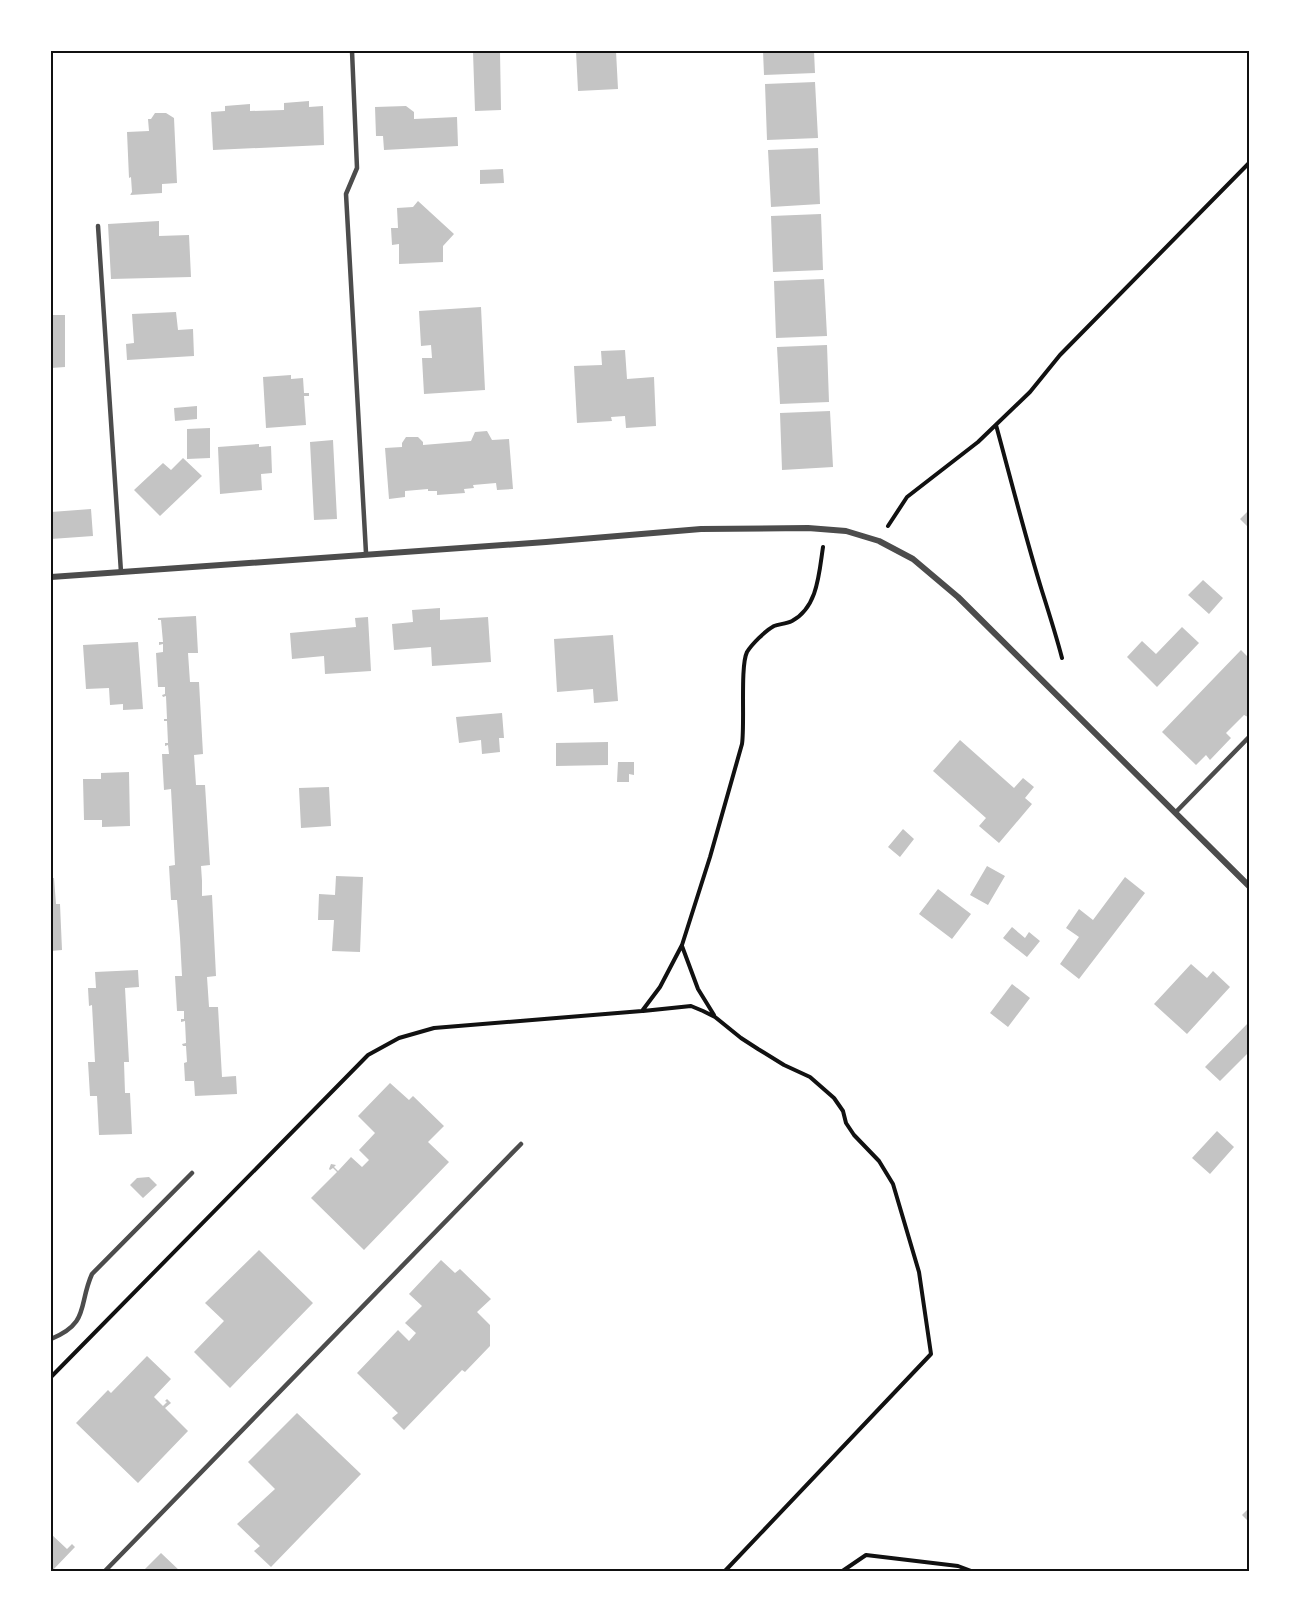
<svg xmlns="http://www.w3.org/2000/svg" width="1301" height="1623" font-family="Manrope,sans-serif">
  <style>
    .building { fill: #c4c4c4 }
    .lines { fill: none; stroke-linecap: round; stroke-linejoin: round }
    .path { stroke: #111; stroke-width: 4 }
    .service { stroke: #4c4c4c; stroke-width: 4.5 }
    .minor { stroke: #4c4c4c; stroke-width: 6 }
    .neatline { fill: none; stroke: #111; stroke-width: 2 }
  </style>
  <rect width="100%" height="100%" fill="#fff"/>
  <path class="building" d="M500,51L501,110L475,111L473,52Z
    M576,51H616L618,89L578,91Z
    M763,51H814L815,73L764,75Z
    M815,82L818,138L767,140L765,84Z
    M309,101V107L323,106L324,145L213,150L211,112L225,111V106L250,104V111L284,110V103Z
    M406,106L414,112V119L457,117L458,146L384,150L383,136H376L375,107Z
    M155,113H166L174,118L177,183L162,184V193L130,195L132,192L131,177L129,178L127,132L149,131L148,119H151Z
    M818,148L820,204L771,207L768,150Z
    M503,169L504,183L480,184V170Z
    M418,201L454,234L443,246V262L399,264V244L392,245L391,228H398L397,208L413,207Z
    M821,214L823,270L773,272L771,216Z
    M159,221V236L189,235L191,277L111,279L108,224Z
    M824,279L827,336L776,338L774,281Z
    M481,307L485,390L424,394L422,358H432L431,345L421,346L419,311Z
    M176,312L178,330L193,329L194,356L127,360L126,344L134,343L132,314Z
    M51,315H65V367L51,368Z
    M827,345L829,402L780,404L777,347Z
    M625,350L627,379L654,377L656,426L626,428L625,416L611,417L612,421L577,423L574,366L602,365L601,351Z
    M291,375V379L303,378L304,393H309V396H304L306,425L266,428L263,377Z
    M197,406V419L175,421L174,408Z
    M830,411L833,467L782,470L780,413Z
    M210,428V458L187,459V429Z
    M487,431L492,440L509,439L513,489L497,490L496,483L473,485L474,488L464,489L465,493L437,495V491H428V489L405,491V497L389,499L385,448L402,447V443L406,437H418L423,442V445L471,441L475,432Z
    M333,440L337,519L314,520L310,442Z
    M259,444V447L271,446L272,473L261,474L262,490L220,494L218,447Z
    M183,458L202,476L160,516L134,490L163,463L171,470Z
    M91,509L93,536L51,539V512Z
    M1250,509V529L1240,519Z
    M1203,580L1223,598L1209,614L1188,595Z
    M440,608V620L488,617L491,662L432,666L431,647L394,650L392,624L413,622L412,610Z
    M196,616L198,653H188L190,682H199L203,754L194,755L196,785H205L210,865L201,866L202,881V896L212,895L216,976L207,977L209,1007H218L222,1077L236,1076L237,1094L195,1096L194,1081H185L184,1063L187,1062L186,1046H183L182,1044L186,1043L185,1021L181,1022V1019H184V1011H177L175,976H182L180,938L177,900H171L169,866L175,865L171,789L164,790L162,754H169L168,745L165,746V743H168L167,721H164V719H167L166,696L163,697L162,695L165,694V687H158L156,653L163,652V644L159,645V642H163L161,620H158V618Z
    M368,617L371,671L325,674L324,656L292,659L290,633L356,627L355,618Z
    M1182,627L1199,643L1157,687L1127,657L1142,641L1156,654Z
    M613,635L618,701L594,703L593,689L557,692L554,639Z
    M138,642L143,709L123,710V704L110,705L109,688L86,689L83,645Z
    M1241,650L1250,659V718L1244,715L1226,733L1231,738L1210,760L1206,755L1196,765L1162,732Z
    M502,713L504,738H499L500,752L482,754L481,740L459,743L456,717Z
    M960,740L1014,788L1023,778L1034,787L1025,798L1032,804L999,843L979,826L986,818L933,771Z
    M608,742V765L556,766V743Z
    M618,762H634V775L629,774V782H617Z
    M129,772L130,826L102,827V820H84L83,779H101V773Z
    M329,787L331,826L301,828L299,788Z
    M903,829L914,839L900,857L888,847Z
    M987,866L1005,876L988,905L970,895Z
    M336,876L363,877L360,952L332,951L334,920H318L319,894L335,895Z
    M1125,877L1145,893L1079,979L1060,964L1079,937L1066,928L1079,909L1093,920Z
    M51,878H54L56,904H60L62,950L51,951Z
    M938,889L971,914L952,939L919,914Z
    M1012,927L1025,938L1029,932L1040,941L1027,957L1003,938Z
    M1191,964L1207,978L1213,971L1230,987L1187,1034L1154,1004Z
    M138,970L139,987L125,988L129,1062H124L125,1093H130L132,1134L99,1135L97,1096H90L88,1062H95L92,1005L89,1006L88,988H96L95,972Z
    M1012,984L1030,998L1008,1027L990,1013Z
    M1250,1021V1051L1220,1081L1205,1067Z
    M390,1083L409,1100L413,1096L444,1126L428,1142L449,1162L364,1250L311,1198L337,1172L333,1168L330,1170L329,1169L331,1164L336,1165L334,1167L338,1171L351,1157L362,1167L369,1160L359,1150L375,1133L358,1116Z
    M1217,1131L1234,1147L1210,1174L1192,1158Z
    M149,1177L157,1185L143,1198L130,1185L137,1178Z
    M259,1250L313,1303L230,1388L194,1352L224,1321L205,1303Z
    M441,1260L455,1273L460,1269L491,1299L477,1312L490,1325V1346L465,1372L462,1370L404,1430L392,1418L398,1413L357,1373L398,1330L409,1341L416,1333L405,1323L422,1306L409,1294Z
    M147,1356L171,1379L154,1397L163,1406L167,1402L165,1401L167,1399L171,1403L165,1408L188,1431L138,1483L76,1423L108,1390L111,1393Z
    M297,1413L361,1474L271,1567L254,1551L260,1546L237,1524L275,1489L248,1462Z
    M1250,1507V1523L1242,1515Z
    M51,1534L67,1549L72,1544L75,1547L51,1572Z
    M161,1553L181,1572H142Z"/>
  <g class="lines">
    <path class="path" d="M996,425C1011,480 1025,536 1042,591C1049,613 1056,635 1062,658
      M888,526L907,497L978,442L1030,392L1060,355L1250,162
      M682,946L698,989L714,1015
      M643,1011L691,1006L703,1011L715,1017L741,1038L758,1049L784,1065L810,1077L834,1098L843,1111L846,1123L854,1135L879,1161L893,1184L919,1272L931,1354L724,1572
      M51,1377L368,1055L399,1038L434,1028L642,1011L660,987L682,945L710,857L742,744C745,724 740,666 747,652C752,644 765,631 774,626C779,624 786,624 792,621C818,607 819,573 823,547
      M841,1572L866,1555L958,1566L974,1572"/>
    <path class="service" d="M352,51L357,168L346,194L366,553
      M98,226L121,572
      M1175,813L1250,736
      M51,1339C90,1323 78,1305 92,1274L192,1173
      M104,1572L521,1144"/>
    <path class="minor" d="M51,577L546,542L701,529L808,528L846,531L879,541L913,559L958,597L1250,887"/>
  </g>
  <rect width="1301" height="1623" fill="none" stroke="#ffffff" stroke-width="105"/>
  <rect x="52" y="52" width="1196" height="1518" class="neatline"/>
</svg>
